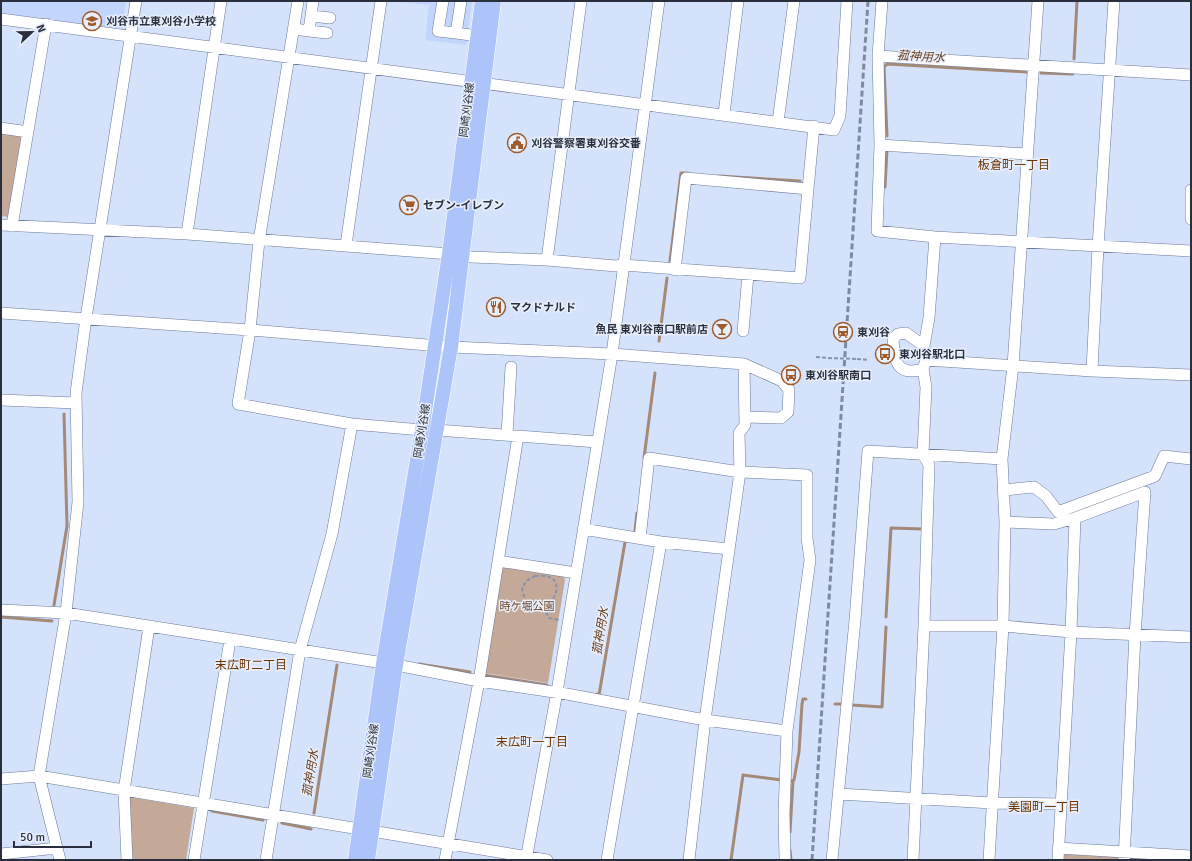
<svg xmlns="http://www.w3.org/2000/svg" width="1192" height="861" font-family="Signika,'Noto Sans JP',sans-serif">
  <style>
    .built { fill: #c2d5fd }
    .green { fill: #c4a999 }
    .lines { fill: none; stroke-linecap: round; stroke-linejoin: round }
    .stream { stroke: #a58977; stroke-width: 3 }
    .minor-casing { stroke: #6b7996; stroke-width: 12 }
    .major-casing { stroke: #fff; stroke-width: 15 }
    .path { stroke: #8993a8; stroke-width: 2; stroke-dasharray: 4 2; stroke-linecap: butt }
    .minor { stroke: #fff; stroke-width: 11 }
    .major { stroke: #acc4f9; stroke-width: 14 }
    .rail { stroke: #808a9e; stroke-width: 3; stroke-dasharray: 6 3; stroke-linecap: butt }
    .path-bridge { stroke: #8993a8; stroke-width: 2; stroke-dasharray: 4 2; stroke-linecap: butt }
    .labels { text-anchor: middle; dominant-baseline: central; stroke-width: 3; stroke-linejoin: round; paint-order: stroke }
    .poi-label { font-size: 11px; font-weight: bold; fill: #292f3c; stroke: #e8effc; text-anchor: start }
    .street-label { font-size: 11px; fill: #292f3c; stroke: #e8effc }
    .park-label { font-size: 11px; fill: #6f4527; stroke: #e8effc }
    .water-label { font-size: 12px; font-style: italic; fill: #6b4023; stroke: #e8effc }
    .neighbourhood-label { font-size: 12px; fill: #6e3400; stroke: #e8effc }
  </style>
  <rect width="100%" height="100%" fill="#d5e2fc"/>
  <path class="built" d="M1,1H126L122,29L1,13Z
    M390,1H472L466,45L425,40L429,5Z"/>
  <path class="green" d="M1,132L22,135L9,217L1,216Z
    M504,565L563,575L565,580L548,683L484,673L500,568Z
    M129,797L194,808L186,860H132Z
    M1067,853L1117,855L1119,860H1062V857Z"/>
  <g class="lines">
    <path class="stream" d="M1074,59L1077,1
      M1041,73L1073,74
      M887,136L884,67L887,64L1027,72
      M719,176L800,181
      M885,187L887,149
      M670,261L681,173H688
      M659,341L667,278
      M644,458L655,373
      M635,531L637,513
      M54,605L67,526L64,414
      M1,617L52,621
      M886,617L891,528L923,529
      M419,664L470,672
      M484,675L547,685
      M597,694L599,695L625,542
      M835,704H844
      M852,705L882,707L886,627
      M791,781L794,780L799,752L802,704L803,699H806
      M212,811L263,820
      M314,813L337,665
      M282,823L311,829
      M790,832L793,781
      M790,850L791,860
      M731,860L743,775L782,780"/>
    <g class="minor-casing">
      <path id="minor" d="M298,1L259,241L250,330L238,404L352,424L422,430
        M443,1L438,31L456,33
        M461,1L456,33L478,36
        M581,1L547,260L616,266L623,265L800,278L808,189L686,178L675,270
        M882,1L878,56L880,145L877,231L935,237L1191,251
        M311,16L330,18
        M1,19L834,130L840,116L847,1
        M294,29L309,31L313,1
        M309,31L327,33
        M878,56L1191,75
        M724,114L738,1
        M778,122L794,1
        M1,128L28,132
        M880,145L1027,154
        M808,189L814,126
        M1191,190V219
        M1,225L187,234L463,255L471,257L547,260
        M12,226L46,24
        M187,234L221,1
        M346,245L381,1
        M1,313L250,330L451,347L612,354L744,364L782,381L789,390L788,412L781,418L745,417
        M743,331L748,275
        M926,360L1092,371L1191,375
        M923,369C897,377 894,361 893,339L898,334L906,333L924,346
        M1092,371L1098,247L1114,1
        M1,400L76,403
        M437,430L518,436L479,681L445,860
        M507,435L511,367
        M518,436L597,442
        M1004,490L1034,487L1046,496L1058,512L1155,476L1164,456L1191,459
        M1005,522L1054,524L1075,518
        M583,529L661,542L729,549
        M640,538L649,458L740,472L807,475V538L810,560L787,731L784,814L785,860
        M498,561L576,573
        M1,610L66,613L396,665L479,681L567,694L705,720L740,472L739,433L745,425L744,364
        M924,626H1003L1071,632L1191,637
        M1,779L39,776L547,860
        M839,794L992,803L1060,804
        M1058,848L1191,856
        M1,854L57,848
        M60,860L39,776L66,613L78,502L76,393L86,318L136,1
        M127,860L124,791L149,627
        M194,860L230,640
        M266,860L300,650L332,534L352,424
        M526,860L557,692L612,354L659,1
        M607,860L661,542
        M689,860L705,720L787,731
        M832,860L855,620L868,451L1002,459
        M913,860L924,626L929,465L923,454L926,387L923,369L926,360L924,346L929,318L935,237
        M989,860L1003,626L1005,522L1002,459L1013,366L1038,1
        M1058,860L1071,632L1075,518L1145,492L1135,635L1124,860"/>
    </g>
    <g class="major-casing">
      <path id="major" d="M355,860L383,664L422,430L449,254L482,1
        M368,860L396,665L451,347L494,1"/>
    </g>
    <path class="path" d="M816,357L828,358
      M857,359L869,360
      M535,576C585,570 534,643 522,589L526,581Z
      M543,607L549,618L560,620"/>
    <use href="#minor" class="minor"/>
    <use href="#major" class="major"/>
    <path class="rail" d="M812,860L868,1"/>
    <path class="path-bridge" d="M828,358L857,359"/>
  </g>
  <defs>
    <g id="school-ring" transform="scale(1)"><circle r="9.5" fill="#e8effc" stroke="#9f5b2b" stroke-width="1.5"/><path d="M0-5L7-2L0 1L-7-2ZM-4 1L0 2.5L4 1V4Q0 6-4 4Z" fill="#9f5b2b"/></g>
    <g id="civic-ring" transform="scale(1)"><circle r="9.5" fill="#e8effc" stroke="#9f5b2b" stroke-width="1.5"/><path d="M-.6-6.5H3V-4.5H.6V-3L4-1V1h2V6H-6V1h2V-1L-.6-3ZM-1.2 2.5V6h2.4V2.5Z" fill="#9f5b2b"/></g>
    <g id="supermarket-ring" transform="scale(1)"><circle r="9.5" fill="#e8effc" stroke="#9f5b2b" stroke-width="1.5"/><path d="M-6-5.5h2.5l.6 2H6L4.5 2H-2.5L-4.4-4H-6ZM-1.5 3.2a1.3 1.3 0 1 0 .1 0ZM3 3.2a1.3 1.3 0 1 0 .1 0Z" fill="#9f5b2b"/></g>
    <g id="restaurant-ring" transform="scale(1)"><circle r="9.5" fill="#e8effc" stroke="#9f5b2b" stroke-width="1.5"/><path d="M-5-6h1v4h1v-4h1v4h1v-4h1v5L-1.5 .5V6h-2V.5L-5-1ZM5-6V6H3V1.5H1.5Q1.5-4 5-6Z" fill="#9f5b2b"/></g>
    <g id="bar-ring" transform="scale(1)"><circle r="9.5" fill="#e8effc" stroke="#9f5b2b" stroke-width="1.5"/><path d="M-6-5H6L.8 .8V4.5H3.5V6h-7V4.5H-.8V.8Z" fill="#9f5b2b"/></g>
    <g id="station-ring" transform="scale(1)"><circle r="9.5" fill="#e8effc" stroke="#9f5b2b" stroke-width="1.5"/><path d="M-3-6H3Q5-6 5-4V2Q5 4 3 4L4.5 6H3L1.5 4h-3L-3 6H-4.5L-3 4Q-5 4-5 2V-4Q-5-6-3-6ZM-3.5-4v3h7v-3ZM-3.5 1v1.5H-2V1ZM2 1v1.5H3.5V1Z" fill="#9f5b2b"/></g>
    <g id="bus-ring" transform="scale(1)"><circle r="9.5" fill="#e8effc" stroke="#9f5b2b" stroke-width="1.5"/><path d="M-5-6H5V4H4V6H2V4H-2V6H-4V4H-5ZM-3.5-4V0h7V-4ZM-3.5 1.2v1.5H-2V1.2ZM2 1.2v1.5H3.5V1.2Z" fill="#9f5b2b"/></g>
  </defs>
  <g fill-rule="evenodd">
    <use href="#school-ring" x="92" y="21"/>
    <use href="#civic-ring" x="517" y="143"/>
    <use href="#supermarket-ring" x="409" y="205"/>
    <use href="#restaurant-ring" x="496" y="307"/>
    <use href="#bar-ring" x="722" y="329"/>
    <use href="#station-ring" x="843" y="332"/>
    <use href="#bus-ring" x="885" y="354"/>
    <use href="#bus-ring" x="791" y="375"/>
  </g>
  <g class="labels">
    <g class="poi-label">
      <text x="106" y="21">刈谷市立東刈谷小学校</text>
      <text x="531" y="143">刈谷警察署東刈谷交番</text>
      <text x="423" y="205">セブン-イレブン</text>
      <text x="510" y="307">マクドナルド</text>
      <text x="708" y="329" text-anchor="end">魚民 東刈谷南口駅前店</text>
      <text x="857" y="332">東刈谷</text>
      <text x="899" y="354">東刈谷駅北口</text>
      <text x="805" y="375">東刈谷駅南口</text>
    </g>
    <g class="street-label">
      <text transform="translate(467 110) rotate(-83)">岡崎刈谷線</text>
      <text transform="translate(422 431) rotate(-81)">岡崎刈谷線</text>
      <text transform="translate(371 751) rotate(-82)">岡崎刈谷線</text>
    </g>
    <g class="park-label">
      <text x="527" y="606">時ケ堀公園</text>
    </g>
    <g class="water-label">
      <text transform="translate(921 57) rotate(3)">菰神用水</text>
      <text transform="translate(601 631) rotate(-81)">菰神用水</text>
      <text transform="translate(311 773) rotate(-81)">菰神用水</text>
    </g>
    <g class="neighbourhood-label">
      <text x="1014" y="165">板倉町一丁目</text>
      <text x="251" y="665">末広町二丁目</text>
      <text x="532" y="742">末広町一丁目</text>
      <text x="1044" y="807">美園町一丁目</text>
    </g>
  </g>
  <rect width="1192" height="861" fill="none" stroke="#292f3c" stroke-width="4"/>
  <g transform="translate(32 32) rotate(68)" stroke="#e8effc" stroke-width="3" paint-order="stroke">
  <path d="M0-3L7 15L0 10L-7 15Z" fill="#292f3c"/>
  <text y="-6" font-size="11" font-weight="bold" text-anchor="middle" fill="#292f3c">N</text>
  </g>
  <path d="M14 841v6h77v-6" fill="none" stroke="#292f3c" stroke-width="2"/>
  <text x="20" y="841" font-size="12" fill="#292f3c" stroke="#e8effc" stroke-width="3" paint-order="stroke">50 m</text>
</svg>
